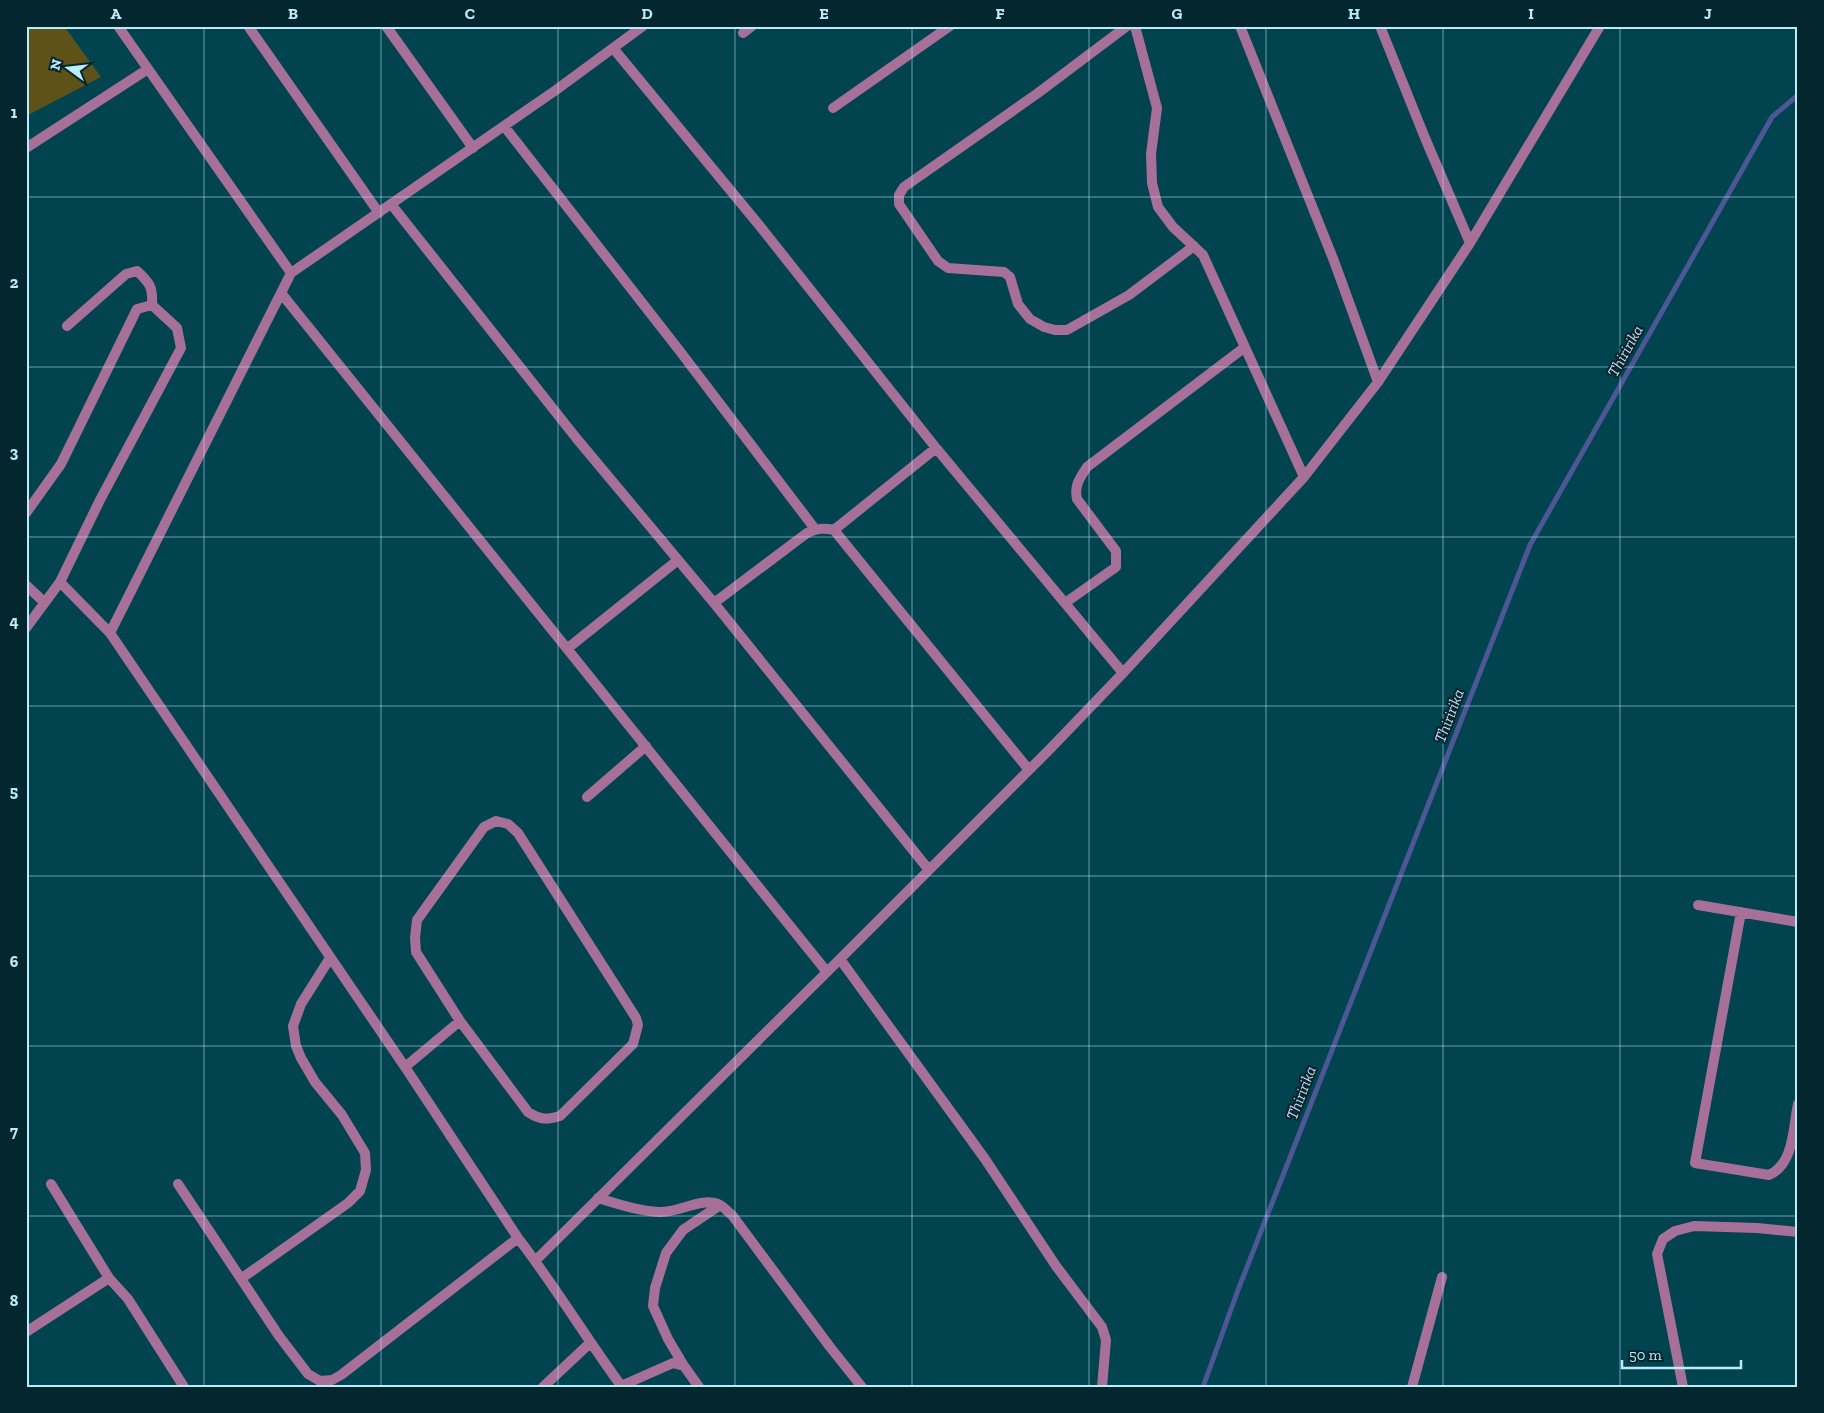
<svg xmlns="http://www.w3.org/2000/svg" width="1824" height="1413" font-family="'Zilla Slab',serif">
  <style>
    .green { fill: #5e5219 }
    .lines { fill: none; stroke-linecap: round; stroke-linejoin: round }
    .stream { stroke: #4d5796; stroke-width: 5 }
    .street { stroke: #a77099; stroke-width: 10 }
    .grid { fill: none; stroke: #bcebf9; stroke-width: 1; stroke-opacity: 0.55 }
    .labels { text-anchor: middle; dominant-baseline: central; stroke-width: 4; stroke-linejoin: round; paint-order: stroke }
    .water-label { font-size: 16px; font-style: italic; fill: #d1d6ee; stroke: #04272f }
    .neatline { fill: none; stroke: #bcebf9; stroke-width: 2 }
    .grid-label { font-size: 16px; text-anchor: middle; font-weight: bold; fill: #bcebf9 }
  </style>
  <rect width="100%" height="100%" fill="#024350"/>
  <path class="green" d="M26,26H64L101,77L26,116Z"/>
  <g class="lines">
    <path class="stream" d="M1203,1387L1238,1290L1530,545L1772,117L1798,95"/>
    <path class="street" d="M118,26L291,273L556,90L643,26
      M248,26L379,213
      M386,26L473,148
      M1127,26L1038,93L904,187L899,195V204L938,261L948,268L1004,272L1010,277L1018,304L1030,319L1044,327L1055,330H1067L1129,295L1194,246
      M1135,26L1157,108L1151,154L1152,183L1158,207L1173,227L1203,255L1304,477
      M1240,26L1334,261L1378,382
      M1380,26L1425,138L1470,243
      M743,33L752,26
      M613,48L759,225L936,448L1123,673
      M833,108L950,26
      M504,126L679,350L815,529
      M26,148L148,69
      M391,204L577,439L714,603L929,870
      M281,293L827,972
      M67,326L126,274L137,271C150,283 153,287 152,305
      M936,448L834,530L1029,770
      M26,513L61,464L137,309L152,305L177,328L181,348L100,500L60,582L26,628
      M60,582L110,633L405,1067L518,1238C555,1286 586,1338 622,1387
      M26,585L44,602
      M714,603L807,533C817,528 824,528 834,530
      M1065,603L1116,567V551L1077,499C1074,485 1080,478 1087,467L1245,347
      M110,633L291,273
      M568,648L678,560
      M587,797L646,746
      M496,821L508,824L518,833L636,1018L638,1025L633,1044L560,1116C547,1120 540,1120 528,1112L460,1021L416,952L415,938L417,920L484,827Z
      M1698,905L1798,922
      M1741,912L1695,1163L1769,1175C1794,1164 1793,1128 1798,1104
      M840,959L985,1159L1056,1266L1102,1327L1106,1340L1102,1387
      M405,1067L460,1021
      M51,1184L109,1278L128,1299L184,1387
      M178,1184L279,1336L308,1374L320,1381L332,1380L341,1375L518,1238
      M598,1198C618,1204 638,1211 659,1212C679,1213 702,1196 720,1205C724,1207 728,1212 732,1215L830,1347L862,1387
      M535,1261L827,972L1050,749L1123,673L1304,477L1378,382L1470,243L1600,26
      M242,1278L348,1203L360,1191L366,1170L365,1153L342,1115L315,1082L301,1058L296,1046L293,1026L301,1004L330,958
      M26,1332L109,1278
      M684,1366L668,1339L653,1306L655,1288L666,1253L683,1230L720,1205
      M621,1386L673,1363L684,1366L699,1387
      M543,1387L590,1343
      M1412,1387L1442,1277
      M1683,1387L1657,1254L1663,1239L1675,1231L1694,1226L1757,1228L1798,1232"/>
  </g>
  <path class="grid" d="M204,26V1387M381,26V1387M558,26V1387M735,26V1387M912,26V1387M1089,26V1387M1266,26V1387M1443,26V1387M1620,26V1387M26,197H1798M26,367H1798M26,537H1798M26,706H1798M26,876H1798M26,1046H1798M26,1216H1798"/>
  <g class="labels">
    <g class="water-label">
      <text transform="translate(1625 351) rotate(-61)">Thiririka</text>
      <text transform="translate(1449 716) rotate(-69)">Thiririka</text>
      <text transform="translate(1301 1093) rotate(-69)">Thiririka</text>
    </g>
  </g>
  <rect width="1824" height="1413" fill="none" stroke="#04272f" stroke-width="55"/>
  <g transform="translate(68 68) rotate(285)" stroke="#04272f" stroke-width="4" paint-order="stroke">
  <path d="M0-4L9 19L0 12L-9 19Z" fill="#bcebf9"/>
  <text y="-8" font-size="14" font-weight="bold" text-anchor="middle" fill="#bcebf9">N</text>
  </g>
  <path d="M1622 1360v8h119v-8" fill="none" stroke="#bcebf9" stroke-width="2.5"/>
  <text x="1629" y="1360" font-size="15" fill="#bcebf9" stroke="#04272f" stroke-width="4" paint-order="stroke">50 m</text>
  <rect x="28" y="28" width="1768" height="1358" class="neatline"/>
  <g class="grid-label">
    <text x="116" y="19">A</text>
    <text x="293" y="19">B</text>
    <text x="470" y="19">C</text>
    <text x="647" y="19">D</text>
    <text x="824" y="19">E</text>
    <text x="1000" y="19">F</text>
    <text x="1177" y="19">G</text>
    <text x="1354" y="19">H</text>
    <text x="1531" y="19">I</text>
    <text x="1708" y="19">J</text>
    <text x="14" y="118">1</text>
    <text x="14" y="288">2</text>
    <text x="14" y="458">3</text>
    <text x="14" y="627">4</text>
    <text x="14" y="797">5</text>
    <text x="14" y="967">6</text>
    <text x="14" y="1137">7</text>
    <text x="14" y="1306">8</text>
  </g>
</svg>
